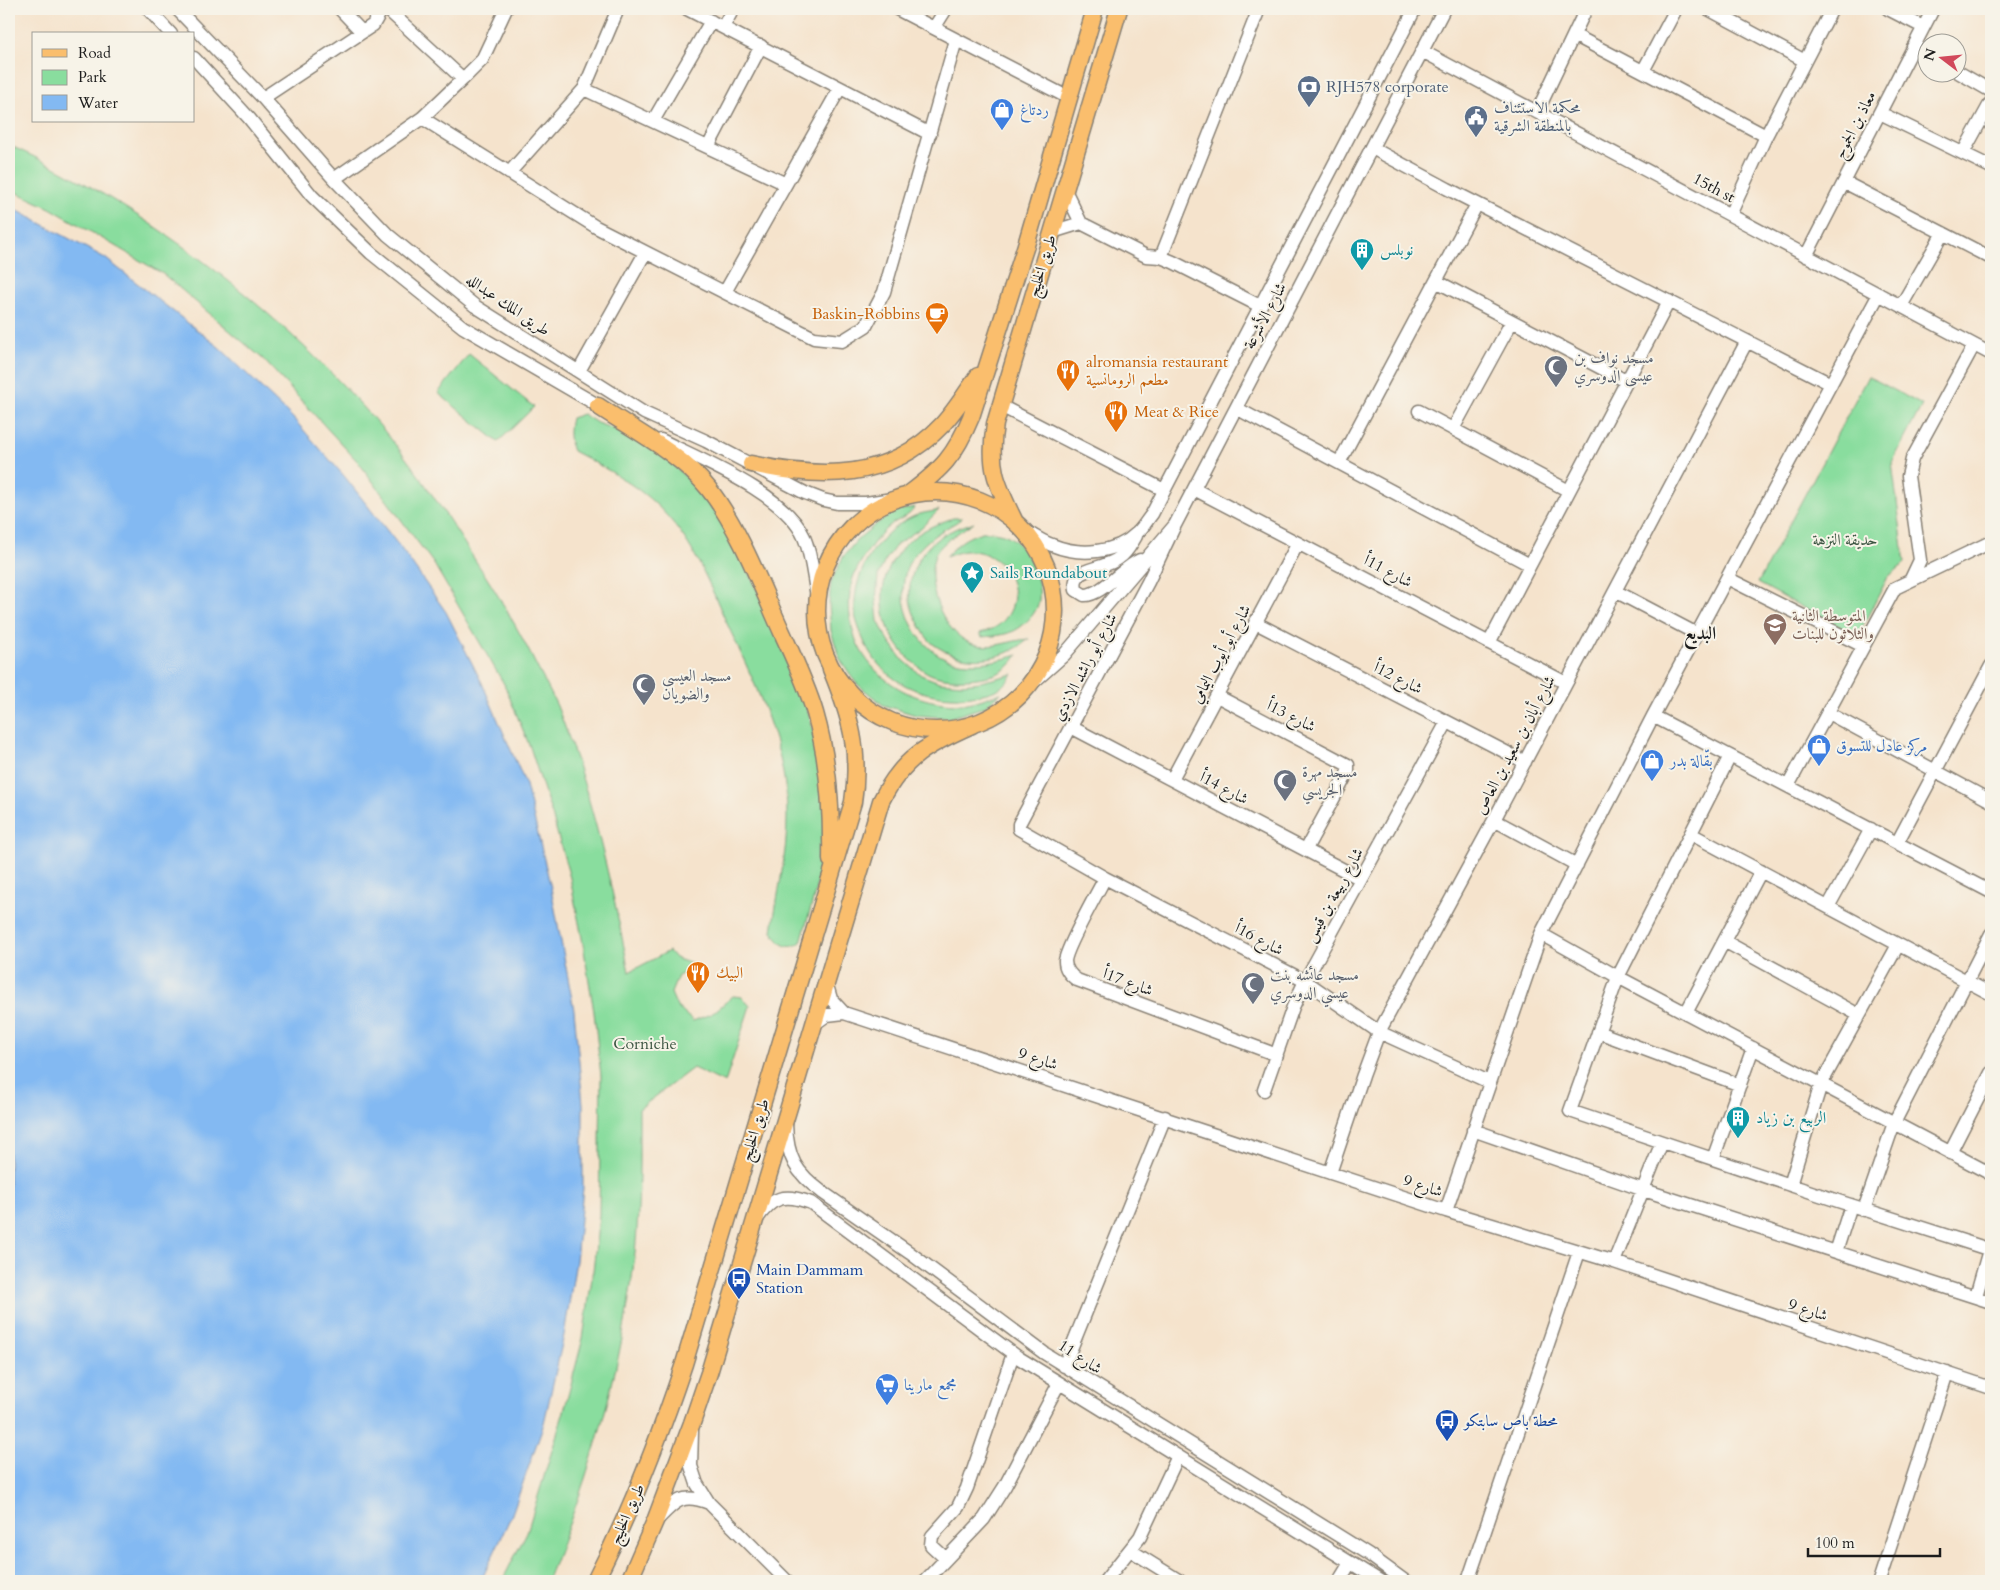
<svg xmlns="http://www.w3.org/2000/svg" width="2000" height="1590" font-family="Cardo,Amiri,serif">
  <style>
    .green { fill: #89dd9e; stroke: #527c5d }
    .water { fill: #83b9f2; stroke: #506a87 }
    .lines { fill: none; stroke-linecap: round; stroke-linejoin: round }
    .minor-casing { stroke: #888074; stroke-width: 15 }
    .major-casing { stroke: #888074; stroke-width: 19 }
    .minor { stroke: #fff; stroke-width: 12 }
    .major { stroke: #fabe6d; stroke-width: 16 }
    .labels { text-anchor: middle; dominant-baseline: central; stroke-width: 4; stroke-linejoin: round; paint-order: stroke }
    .service-label { font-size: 16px; fill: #4e5e75; stroke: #f7f3e8; text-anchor: start }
    .shop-label { font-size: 16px; fill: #366cbe; stroke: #f7f3e8; text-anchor: start }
    .street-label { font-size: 16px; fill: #1c1c1c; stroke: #f7f3e8 }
    .culture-label { font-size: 16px; fill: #0d838f; stroke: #f7f3e8; text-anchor: start }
    .food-label { font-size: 16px; fill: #c56008; stroke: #f7f3e8; text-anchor: start }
    .worship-label { font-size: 16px; fill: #5b616d; stroke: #f7f3e8; text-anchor: start }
    .park-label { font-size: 16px; fill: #3d5643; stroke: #f7f3e8 }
    .education-label { font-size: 16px; fill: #785e54; stroke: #f7f3e8; text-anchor: start }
    .transit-label { font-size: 16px; fill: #164399; stroke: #f7f3e8; text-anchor: start }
    .neighbourhood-label { font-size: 18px; font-weight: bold; fill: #1c1c1c; stroke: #f7f3e8 }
  </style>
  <rect width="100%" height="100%" fill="#f7f3e8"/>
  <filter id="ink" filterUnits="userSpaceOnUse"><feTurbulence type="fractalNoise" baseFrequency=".02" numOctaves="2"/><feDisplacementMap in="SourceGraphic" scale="10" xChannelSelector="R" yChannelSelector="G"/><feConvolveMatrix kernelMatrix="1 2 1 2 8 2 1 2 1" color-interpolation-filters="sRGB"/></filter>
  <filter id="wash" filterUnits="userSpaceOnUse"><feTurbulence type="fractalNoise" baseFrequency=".0096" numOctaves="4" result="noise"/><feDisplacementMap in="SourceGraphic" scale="20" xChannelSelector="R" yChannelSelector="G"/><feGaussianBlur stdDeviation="1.12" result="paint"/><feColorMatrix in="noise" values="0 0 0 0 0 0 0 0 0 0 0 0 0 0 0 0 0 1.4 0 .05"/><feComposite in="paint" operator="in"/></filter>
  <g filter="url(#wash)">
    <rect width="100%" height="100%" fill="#f5e3cc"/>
    <path class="green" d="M9,145C141,204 271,304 367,411C408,456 442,508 475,560C498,594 519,630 537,667C544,680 551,693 557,706C591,792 611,881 629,972L669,951L675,958L698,966L678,976L671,993L677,1007L693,1021L713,1013L733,996L742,997L750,1006L725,1083L693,1068L639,1109C639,1157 640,1205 635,1253C623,1367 590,1476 547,1581H502L527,1532L564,1411L583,1338L593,1271L599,1215L601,1076L594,1012L582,938L570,878L552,815L530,747L504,684L434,564L359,463L263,359L163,274L50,208L9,189Z
      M469,354L534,407L498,442L438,393Z
      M1868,376L1922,405L1892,463L1905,563L1888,577L1857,637L1758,583Z
      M583,414L597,423L625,433L646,444L675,466L700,492L723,522L740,551L803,695L812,725L825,808L822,856L815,893L801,942C788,952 779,944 772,931C777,894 787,857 787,818C788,747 753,680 724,617C709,583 694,546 669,518C644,488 607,469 573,451C568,439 568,431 571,418Z
      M915,507C909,518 897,519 888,527C877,536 856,566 852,581C836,651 892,705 961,704C974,703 988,697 1001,693L984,707L949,718L916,715L883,705L856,683L840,659L831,631L829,604L831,582L843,557L858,539L875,525L896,511Z
      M939,510L921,528L897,544L885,561L878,575L876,600L878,621L888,640L901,658L921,675L939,682L962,684L981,682L1013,674C1010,677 1007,683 1003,686C993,694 965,698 952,697C908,695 874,673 860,631C858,625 855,618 855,612C852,571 881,527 920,514C926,512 933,512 939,510Z
      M953,518H962C955,524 947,527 940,532C928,539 914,553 908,565C893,601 916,652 954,661C975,666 998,661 1018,655C1006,672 998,675 977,678C963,680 941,680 928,673C885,648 867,593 899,552C912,534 933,525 953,518Z
      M974,522C964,529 942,542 936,553C923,581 942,634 973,644C992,650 1010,640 1029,639C1002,662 964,666 933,644C926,638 922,630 918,622C916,618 913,613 912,608C904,584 917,554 936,540C947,531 961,527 974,522Z
      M982,532C991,532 1000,532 1008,536C1027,546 1042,578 1039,600C1038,610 1030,619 1023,625C1012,635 996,636 982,637L980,633C987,631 995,629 1001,623C1029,598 1007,553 972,551C963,550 954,554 946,557C956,544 966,537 982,532Z"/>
    <path class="water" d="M9,206L105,258L220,348L292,417L345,477L400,547L446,612L482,683L526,785L551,888L574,1010L583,1104V1188L576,1261L564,1335L544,1423L512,1514L481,1581H9Z"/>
  </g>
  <g filter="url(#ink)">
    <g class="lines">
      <g class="minor-casing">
        <path id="minor" d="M148,9L171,34
          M177,9L263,98L334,179L388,235L475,306L644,413L706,441L805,493L823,500L837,503H866L899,498
          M340,9L362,32
          M387,9L463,79
          M687,9L930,134
          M897,9L1069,98
          M1259,9L1161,257L1173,262L1260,306
          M1708,9L1805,61
          M1888,9L1923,27
          M723,27L733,9
          M934,28L946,9
          M1574,35L1766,136
          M1913,47L1928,55
          M1422,51L1991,354
          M194,58L249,118L312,196L371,253L463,327L606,410
          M1643,71L1676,9
          M1958,72L1991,91
          M584,89L786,184
          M263,98L373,25L382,9
          M1537,112L1586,9
          M1880,113L1991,167
          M422,118L596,227L814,338L842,341L866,326L884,292L956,40
          M653,121L711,21
          M708,147L761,46
          M1372,148L1448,189L1831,384
          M1963,153L1991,102
          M509,173L584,89L618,9
          M334,179L422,118L463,79L482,60L506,9
          M1844,182L1991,258
          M1065,190L1081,223L1146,256L1161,257
          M1730,215L1766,136L1832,9
          M1052,232L1081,223
          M1806,256L1933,9
          M1436,281L1626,381
          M725,292L840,88
          M1901,306L1943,233
          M579,371L645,253
          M999,405L1164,490
          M1236,408L1530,565
          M1419,411L1569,491
          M1453,429L1512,321
          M661,440C703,461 785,494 804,537C812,556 813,576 817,596
          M1339,463L1477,204
          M1194,489L1566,683
          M1175,525L1148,582L1019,824V829L1105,878L1305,981L1379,1032L1489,1082
          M1021,528C1031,534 1041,541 1052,545C1079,556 1116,554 1137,533C1143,528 1147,520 1152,514L1415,9
          M1136,536C1131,544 1127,553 1119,558C1108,567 1087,568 1079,575C1075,579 1075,585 1076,590L1084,595C1101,596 1123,567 1140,560
          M1727,578L1863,646
          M1911,579L1920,560L1908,476L1912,459L1974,345
          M1615,591L1697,634
          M1256,623L1525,762
          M1489,643L1669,301
          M1028,687L1064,655L1175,525L1444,9
          M1217,696L1348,765V772L1306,849
          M1828,713L1991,801
          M1653,716L1991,892
          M1071,727L1361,879
          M1730,756L1618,977L1570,1111L1838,1201L1991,1250
          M1172,779L1298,543
          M1788,786L1895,588L1991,542
          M1494,820L1577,865
          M1691,834L1991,994
          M1897,843L1991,666
          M1105,878C1097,893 1066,948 1065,961C1065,969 1070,975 1077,980L1277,1055
          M1828,907L1871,829
          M1541,934L1618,977L1991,1174
          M1724,941L1859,1015
          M826,982L831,999L844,1013
          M1686,1013L1761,871
          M813,1025L827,1015L844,1013L1446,1211L1614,1262L1991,1388
          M1598,1032L1740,1085
          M1264,1090L1293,1007L1305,981L1447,722
          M786,1124C787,1158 796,1173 822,1192L910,1253L1044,1353L1368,1554L1405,1581
          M1473,1130L1644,1190L1991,1302
          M1950,1153L1991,1073
          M1713,1159L1753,1048
          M1330,1173L1363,1075L1379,1032L1494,820L1747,341
          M1790,1185L1821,1084L1898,945
          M1864,1210L1894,1123L1991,934
          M1446,1211L1541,934L1653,716L1879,294
          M757,1219C772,1196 786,1193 811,1203L1019,1358L1380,1581
          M1836,1252L1851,1205
          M1614,1262L1662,1142
          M1976,1296L1991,1243
          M1064,1366L1165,1117
          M692,1431L691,1466L697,1484L709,1503L787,1581
          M658,1519C676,1500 683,1493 709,1503
          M1130,1550L1180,1581
          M946,1559L931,1545L932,1536L958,1507L967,1488L1013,1354
          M925,1581L984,1519L1005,1486L1059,1383
          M1105,1581L1140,1537L1178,1456
          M1339,1581L1350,1563
          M1468,1581L1579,1252
          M1879,1581L1947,1373"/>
      </g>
      <g class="major-casing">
        <path id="major" d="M598,406C634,430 681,454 708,488C733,519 754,568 770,605C785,641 804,676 815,713C829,761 832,810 831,860
          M751,464C821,479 889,481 942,425C956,410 966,393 978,376
          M817 611a119 119 0 1 1 238 0a119 119 0 1 1-238 0Z
          M909,494C942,469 955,456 971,417L1026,245L1095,9
          M1014,520C996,483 988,466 995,424L1119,9
          M595,1581C631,1511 659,1439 684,1364L853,802C861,752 850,715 831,669
          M629,1581L655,1521L692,1423L709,1373L881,801C903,757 929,744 972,725"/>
      </g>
      <use href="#minor" class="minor"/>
      <use href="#major" class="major"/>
    </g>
  </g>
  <defs>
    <g id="bank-pin" transform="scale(1.25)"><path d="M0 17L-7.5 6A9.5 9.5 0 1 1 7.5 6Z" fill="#5c6f8a" stroke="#f7f3e8"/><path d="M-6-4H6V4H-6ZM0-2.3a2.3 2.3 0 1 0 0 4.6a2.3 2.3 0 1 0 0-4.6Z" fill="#fff"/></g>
    <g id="shop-pin" transform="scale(1.25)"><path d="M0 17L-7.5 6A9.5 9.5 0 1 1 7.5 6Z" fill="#3f7fe0" stroke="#f7f3e8"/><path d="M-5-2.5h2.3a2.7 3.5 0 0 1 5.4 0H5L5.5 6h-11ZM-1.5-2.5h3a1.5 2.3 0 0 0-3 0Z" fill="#fff"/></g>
    <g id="civic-pin" transform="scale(1.25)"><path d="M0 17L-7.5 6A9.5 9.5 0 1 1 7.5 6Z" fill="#5c6f8a" stroke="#f7f3e8"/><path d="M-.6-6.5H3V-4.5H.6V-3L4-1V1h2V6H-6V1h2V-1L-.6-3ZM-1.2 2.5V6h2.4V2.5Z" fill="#fff"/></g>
    <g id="building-pin" transform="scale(1.25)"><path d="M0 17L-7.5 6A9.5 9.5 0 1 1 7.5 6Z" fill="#0f9aa8" stroke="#f7f3e8"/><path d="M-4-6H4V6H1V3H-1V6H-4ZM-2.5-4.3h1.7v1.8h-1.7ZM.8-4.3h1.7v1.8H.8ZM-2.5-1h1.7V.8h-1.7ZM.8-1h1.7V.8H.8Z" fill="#fff"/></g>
    <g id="cafe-pin" transform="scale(1.25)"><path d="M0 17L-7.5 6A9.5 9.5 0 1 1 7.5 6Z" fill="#e8710a" stroke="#f7f3e8"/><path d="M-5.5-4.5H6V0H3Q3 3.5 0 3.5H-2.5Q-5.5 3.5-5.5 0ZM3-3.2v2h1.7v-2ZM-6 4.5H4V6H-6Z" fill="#fff"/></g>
    <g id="mosque-pin" transform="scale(1.25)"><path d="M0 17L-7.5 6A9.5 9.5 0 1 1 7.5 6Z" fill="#6b7280" stroke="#f7f3e8"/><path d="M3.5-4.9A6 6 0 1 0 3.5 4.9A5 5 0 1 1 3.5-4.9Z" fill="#fff"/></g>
    <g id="restaurant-pin" transform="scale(1.25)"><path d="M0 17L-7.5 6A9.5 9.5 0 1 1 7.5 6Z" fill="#e8710a" stroke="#f7f3e8"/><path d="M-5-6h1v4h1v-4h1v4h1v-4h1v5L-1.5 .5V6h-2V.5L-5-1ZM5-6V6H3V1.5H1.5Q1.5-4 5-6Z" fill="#fff"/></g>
    <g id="sight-pin" transform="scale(1.25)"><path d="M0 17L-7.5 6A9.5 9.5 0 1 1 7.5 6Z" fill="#0f9aa8" stroke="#f7f3e8"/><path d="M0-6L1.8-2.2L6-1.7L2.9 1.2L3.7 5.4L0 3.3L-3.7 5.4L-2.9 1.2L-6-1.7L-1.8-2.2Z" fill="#fff"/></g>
    <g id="school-pin" transform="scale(1.25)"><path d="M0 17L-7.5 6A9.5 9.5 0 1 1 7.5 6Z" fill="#8d6e63" stroke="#f7f3e8"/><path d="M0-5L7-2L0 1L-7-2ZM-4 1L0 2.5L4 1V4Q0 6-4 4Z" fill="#fff"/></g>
    <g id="bus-pin" transform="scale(1.25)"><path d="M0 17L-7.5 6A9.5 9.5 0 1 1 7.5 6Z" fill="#1a4fb4" stroke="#f7f3e8"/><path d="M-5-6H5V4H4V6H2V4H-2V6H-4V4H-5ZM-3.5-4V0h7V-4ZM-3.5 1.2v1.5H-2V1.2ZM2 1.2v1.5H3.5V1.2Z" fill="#fff"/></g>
    <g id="supermarket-pin" transform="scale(1.25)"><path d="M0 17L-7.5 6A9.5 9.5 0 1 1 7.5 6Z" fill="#3f7fe0" stroke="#f7f3e8"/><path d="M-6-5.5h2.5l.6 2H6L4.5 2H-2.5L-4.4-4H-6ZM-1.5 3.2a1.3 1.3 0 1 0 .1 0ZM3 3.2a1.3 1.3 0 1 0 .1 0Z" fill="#fff"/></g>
  </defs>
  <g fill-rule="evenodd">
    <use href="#bank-pin" x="1309" y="87"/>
    <use href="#shop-pin" x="1002" y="110"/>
    <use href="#civic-pin" x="1476" y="117"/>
    <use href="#building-pin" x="1362" y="250"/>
    <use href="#cafe-pin" x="937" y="314"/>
    <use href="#mosque-pin" x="1556" y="367"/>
    <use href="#restaurant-pin" x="1068" y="371"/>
    <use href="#restaurant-pin" x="1116" y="412"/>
    <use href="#sight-pin" x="972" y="573"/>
    <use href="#school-pin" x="1775" y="625"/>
    <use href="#mosque-pin" x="644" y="685"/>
    <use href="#shop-pin" x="1819" y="746"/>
    <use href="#shop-pin" x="1652" y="761"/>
    <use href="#mosque-pin" x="1285" y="781"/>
    <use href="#restaurant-pin" x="698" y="973"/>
    <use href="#mosque-pin" x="1253" y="984"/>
    <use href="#building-pin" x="1738" y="1118"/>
    <use href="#bus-pin" x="739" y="1279"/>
    <use href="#supermarket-pin" x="887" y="1385"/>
    <use href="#bus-pin" x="1447" y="1421"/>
  </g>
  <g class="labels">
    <g class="service-label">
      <text x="1326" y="87">RJH578 corporate</text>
      <text x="1494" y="108">محكمة الاستئناف<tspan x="1494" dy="18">بالمنطقة الشرقية</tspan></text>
    </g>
    <g class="shop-label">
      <text x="1020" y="110">ردتاغ</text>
      <text x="1836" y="746">مركز عادل للتسوق</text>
      <text x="1670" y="761">بقّالة بدر</text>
      <text x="904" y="1385">مجمع مارينا</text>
    </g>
    <g class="street-label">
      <text transform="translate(1855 125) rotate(-63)">معاذ بن الجموح</text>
      <text transform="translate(1714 188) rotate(28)">15th st</text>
      <text transform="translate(1042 266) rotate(-73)">طريق الخليج</text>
      <text transform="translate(508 305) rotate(34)">طريق الملك عبدالله</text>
      <text transform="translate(1265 316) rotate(-62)">شارع الأشرعة</text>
      <text transform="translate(1388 571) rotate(28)">شارع 11أ</text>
      <text transform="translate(1221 654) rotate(-62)">شارع أبو أيوب اليمامي</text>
      <text transform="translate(1085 667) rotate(-62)">شارع أبو راشد الازدي</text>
      <text transform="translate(1398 678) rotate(27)">شارع 12أ</text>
      <text transform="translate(1291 716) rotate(27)">شارع 13أ</text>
      <text transform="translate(1515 745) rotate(-62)">شارع أبان بن سعيد بن العاص</text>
      <text transform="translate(1224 788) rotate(28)">شارع 14أ</text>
      <text transform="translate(1334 895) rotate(-61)">شارع ربيعة بن قيس</text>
      <text transform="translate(1259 939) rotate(28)">شارع 16أ</text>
      <text transform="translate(1128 982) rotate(21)">شارع 17أ</text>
      <text transform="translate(1038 1059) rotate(18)">شارع 9</text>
      <text transform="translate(755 1130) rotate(-73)">طريق الخليج</text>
      <text transform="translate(1423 1186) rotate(18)">شارع 9</text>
      <text transform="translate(1808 1310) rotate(18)">شارع 9</text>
      <text transform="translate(1080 1357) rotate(33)">شارع 11</text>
      <text transform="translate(627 1514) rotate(-66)">طريق الخليج</text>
    </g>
    <g class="culture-label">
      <text x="1380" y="250">نوبلس</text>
      <text x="990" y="573">Sails Roundabout</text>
      <text x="1756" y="1118">الربيع بن زياد</text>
    </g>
    <g class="food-label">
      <text x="920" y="314" text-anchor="end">Baskin-Robbins</text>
      <text x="1086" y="362">alromansia restaurant<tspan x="1086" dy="18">مطعم الرومانسية</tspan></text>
      <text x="1134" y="412">Meat &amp; Rice</text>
      <text x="716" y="973">البيك</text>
    </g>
    <g class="worship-label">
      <text x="1574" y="358">مسجد نواف بن<tspan x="1574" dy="18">عيسى الدوسري</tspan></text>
      <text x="662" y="676">مسجد العيسى<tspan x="662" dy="18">والضويان</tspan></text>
      <text x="1302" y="772">مسجد مهرة<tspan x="1302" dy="18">الجريسي</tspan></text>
      <text x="1270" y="975">مسجد عائشه بنت<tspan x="1270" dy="18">عيسي الدوسري</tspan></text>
    </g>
    <g class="park-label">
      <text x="1845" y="540">حديقة النزهة</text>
      <text x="645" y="1044">Corniche</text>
    </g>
    <g class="education-label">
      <text x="1792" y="616">المتوسطة الثانية<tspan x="1792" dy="18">والثلاثون للبنات</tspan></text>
    </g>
    <g class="transit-label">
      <text x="756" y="1270">Main Dammam<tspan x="756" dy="18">Station</tspan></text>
      <text x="1464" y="1421">محطة باص سابتكو</text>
    </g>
    <g class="neighbourhood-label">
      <text x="1700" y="633">البديع</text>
    </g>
  </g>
  <rect width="2000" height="1590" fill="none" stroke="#f7f3e8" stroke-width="30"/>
  <rect x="32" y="32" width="162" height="90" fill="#f7f3e8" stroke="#9f9d96"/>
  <rect x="42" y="49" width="25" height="8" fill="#fabe6d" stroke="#9f9d96"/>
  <text x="78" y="58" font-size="15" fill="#1c1c1c">Road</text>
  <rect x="42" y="70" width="25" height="15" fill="#89dd9e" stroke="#9f9d96"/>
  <text x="78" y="82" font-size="15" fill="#1c1c1c">Park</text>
  <rect x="42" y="95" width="25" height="15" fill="#83b9f2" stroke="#9f9d96"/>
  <text x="78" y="108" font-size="15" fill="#1c1c1c">Water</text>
  <g transform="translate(1942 58) rotate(286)"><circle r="24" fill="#f7f3e8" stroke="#9f9d96"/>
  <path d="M0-4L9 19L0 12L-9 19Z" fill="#d1495b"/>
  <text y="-8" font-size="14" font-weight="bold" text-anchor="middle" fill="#1c1c1c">N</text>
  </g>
  <path d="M1808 1548v8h132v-8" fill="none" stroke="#1c1c1c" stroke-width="2.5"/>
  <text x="1815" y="1548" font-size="15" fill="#1c1c1c" stroke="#f7f3e8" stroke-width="4" paint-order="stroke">100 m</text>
</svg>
